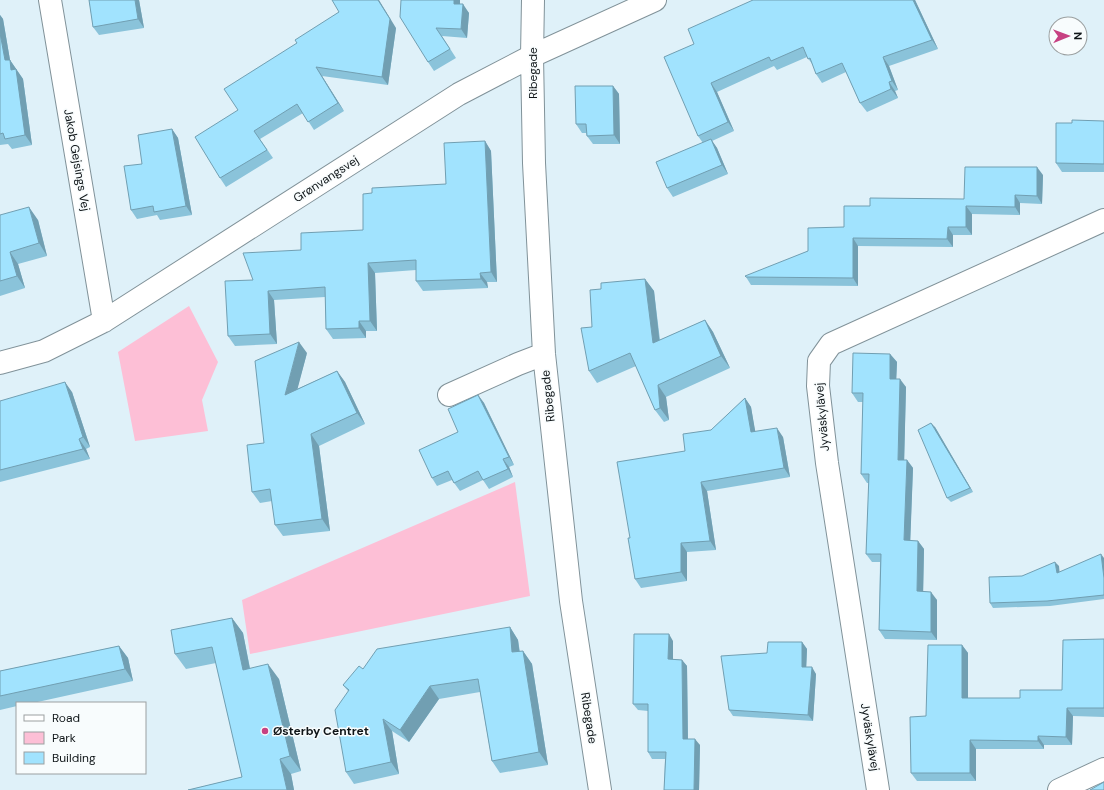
<svg xmlns="http://www.w3.org/2000/svg" width="1104" height="790" font-family="'DM Sans',sans-serif">
  <style>
    .green { fill: #fdbfd6 }
    .lines { fill: none; stroke-linecap: round; stroke-linejoin: round }
    .minor-casing { stroke: #819299; stroke-width: 24 }
    .minor { stroke: #fff; stroke-width: 22 }
    .wall { fill: #8ac3da }
    .shaded-wall { fill: #719fb2 }
    .building { fill: #a1e3fe; stroke: #719fb2 }
    .poi-dot { fill: #c74182; stroke: #f8fcfd; stroke-width: 1.5 }
    .labels { text-anchor: middle; dominant-baseline: central; stroke-width: 3; stroke-linejoin: round; paint-order: stroke }
    .street-label { font-size: 12px; fill: #0f1518; stroke: #f8fcfd }
    .poi-label { font-size: 12px; font-weight: bold; fill: #0f1518; stroke: #f8fcfd; text-anchor: start }
  </style>
  <rect width="100%" height="100%" fill="#dff1f9"/>
  <path class="green" d="M189,306L218,362L202,400L208,431L135,441L118,352Z
    M515,482L530,596L250,654L242,600Z"/>
  <g class="lines">
    <g class="minor-casing">
      <path id="minor" d="M50,0L104,321
        M533,0L532,56L534,163L544,354L571,601L600,790
        M0,363L44,351L104,321L459,94L532,56L655,0
        M449,395L518,364L544,354
        M878,790L827,463L818,386L819,361L831,344L1104,220
        M1059,790L1104,769"/>
    </g>
    <use href="#minor" class="minor"/>
  </g>
  <path class="wall" d="M89,0H139L144,28L99,35L93,27Z
    M401,0H460V4L469,13L467,38L442,36L456,58L434,71L428,62Z
    M753,0H916H915L938,49L889,66L898,90L895,91L898,98L867,112L860,103L846,72L822,83L816,74L813,65L807,57L777,70L774,66L717,92L734,131L712,141L717,148L728,174L673,197L667,188L703,143L698,136L694,44Z
    M339,12L396,28L388,85L322,76L344,111L314,130L303,113L260,139L273,158L226,187L220,178L238,110L297,43Z
    M0,15L3,19L10,60L23,79L32,145L12,149L8,144L0,145Z
    M613,86L619,94L620,144H593L587,136L586,133H582L576,124Z
    M1104,121V172H1062L1056,163Z
    M172,129L178,138L192,215L160,220L157,215L137,219L131,210L142,164Z
    M485,141L491,151L497,282H487L488,288L423,291L416,281V270L375,273L377,331H366V338L333,339L326,329L325,297L274,300L277,344L235,346L228,336L253,280L301,250L363,230L372,193L446,184Z
    M1043,175L1042,204L1020,203V215L972,214V235H953V247L858,246V286L751,285L746,277L808,251L844,227L870,206L964,199Z
    M0,215L38,220L47,256L18,264L25,288L0,296Z
    M645,279L654,291L660,340L705,320L713,332L730,368L666,397L669,420L664,422L655,410L636,366L597,383L589,371L592,327L601,289Z
    M307,353L297,389L337,371L345,382L365,424L319,446L330,531L283,536L275,525L272,501L260,503L252,492L264,443Z
    M890,354L897,362L896,379L906,387L904,460H907L913,468L910,541H918L924,549L923,591L937,600V640L885,639L879,630L880,562H872L866,554L869,483H867L861,474L863,402H858L852,393Z
    M72,392L90,447L86,449L90,459L0,482V401Z
    M478,395L484,403L514,465L509,467L513,477L489,489L483,480L460,491L452,480L437,486L432,478L458,432Z
    M745,398L751,407L755,432L783,437L790,477L707,491L716,550L687,552V581L641,588L635,579L685,451L711,430Z
    M935,427L973,492L951,502L947,498Z
    M1104,558V599L1050,606L993,608L990,603L1022,576L1059,566V572Z
    M232,618L243,633L250,668L279,679L301,771L291,774L294,790H188L242,777L216,663L186,669L175,654Z
    M510,627L518,640L520,652L523,651L532,664L548,765L500,773L492,761L480,692L439,699L409,742L392,731L399,774L354,784L346,772L348,691L343,685L363,669Z
    M1104,639V717L1073,716L1072,745H1044V749H976V781H917L911,773L926,716L962,645L968,653V698H1020L1062,690Z
    M673,641V659L682,660L687,666L688,739L700,745L699,790H664L665,759H652L648,752V711L638,710L633,704Z
    M802,642L807,649L806,667L816,674L813,721L733,716L729,710L767,653Z
    M119,646L128,658L133,681L33,703H17V706L0,710V671Z"/>
  <path class="shaded-wall" d="M135,0H139L144,28L138,19Z
    M378,0H379L396,28L388,85L382,77Z
    M454,0H460V13L454,4Z
    M913,0H915L938,49L932,40Z
    M463,4L469,13L467,38L461,29Z
    M0,15L3,19L10,60L23,79L32,145L25,135L5,60L0,33Z
    M883,57L889,66L898,90L892,81Z
    M316,67L322,76L344,111L338,103Z
    M889,82L895,91L898,98L891,89Z
    M711,83L717,92L734,131L728,122Z
    M613,86L619,94L620,144L614,135Z
    M172,129L178,138L192,215L186,206Z
    M711,139L717,148L728,174L722,165Z
    M485,141L491,151L497,282L491,272Z
    M1037,167L1043,175L1042,204L1037,196Z
    M1015,195L1020,203V215L1015,207Z
    M966,206L972,214V235L966,227Z
    M29,207L38,220L47,256L39,243Z
    M948,227L953,235V247L947,239Z
    M853,238L858,246V286L853,278Z
    M10,252L18,264L25,288L17,276Z
    M368,263L375,273L377,331L370,321Z
    M480,273L487,282L488,288L481,279Z
    M645,279L654,291L661,355L653,343Z
    M268,291L274,300L277,344L270,334Z
    M705,320L713,332L730,368L721,356Z
    M359,321L366,331V338L359,328Z
    M299,342L307,353L293,406L285,395Z
    M890,354L897,362L896,387L890,379Z
    M337,371L345,382L365,424L357,413Z
    M900,379L906,387L904,468L898,460Z
    M65,382L72,392L90,447L83,437Z
    M658,385L666,397L669,420L660,408Z
    M478,395L484,403L514,465L509,457Z
    M745,398L751,407L757,441L751,432Z
    M931,423L935,427L973,492L970,488Z
    M777,428L783,437L790,477L784,468Z
    M311,434L319,446L330,531L322,519Z
    M79,439L86,449L90,459L83,449Z
    M503,459L509,467L513,477L508,469Z
    M907,460L913,468L910,549L904,540Z
    M701,482L707,491L716,550L710,541Z
    M918,541L924,549L923,600L917,591Z
    M681,543L687,552V581L681,572Z
    M1101,554L1104,558V578Z
    M1055,562L1059,566L1060,577L1057,573Z
    M931,592L937,600V640L931,632Z
    M232,618L243,633L253,685L243,670Z
    M510,627L518,640L521,665L512,652Z
    M669,634L673,641V666L668,659Z
    M802,642L807,649L806,674L802,667Z
    M962,645L968,653V707L962,698Z
    M119,646L128,658L133,681L125,669Z
    M523,651L532,664L548,765L539,752Z
    M682,660L687,666L688,745L683,739Z
    M268,664L279,679L301,771L290,756Z
    M812,667L816,674L813,721L808,715Z
    M430,686L439,699L409,742L400,730Z
    M1067,708L1073,716L1072,745L1066,737Z
    M383,719L392,731L399,774L391,762Z
    M1038,736L1044,745V749L1038,741Z
    M695,739L700,745L699,790H694Z
    M970,740L976,749V781L970,773Z
    M280,759L291,774L294,790H287Z"/>
  <path class="building" d="M89,0H135L138,19L93,27Z
    M332,0H378L390,19L382,77L316,67L338,103L308,122L297,104L254,131L267,150L220,178L195,137L238,110L224,89L297,43L295,40L339,12Z
    M401,0H454V4H463L461,29L436,28L450,49L428,62L400,17Z
    M753,0H913L932,40L883,57L892,81L889,82L891,89L860,103L842,63L816,74L810,58L808,59L803,47L771,61L769,57L711,83L728,122L698,136L664,57L694,44L688,29Z
    M0,33L5,60H10L11,70L16,69L25,135L5,139L3,133L0,134Z
    M575,86H613L614,135L587,136L586,124H576Z
    M1072,120L1104,121V164L1056,163V123H1072Z
    M172,129L186,206L154,212L153,206L131,210L124,166L142,164L138,135Z
    M711,139L722,165L667,188L656,162Z
    M485,141L491,272L480,273L481,279L416,281V260L368,263L370,321H359V328L326,329L325,287L268,291L270,334L228,336L225,281L253,280L243,253L301,250V233L363,230V194L372,193V188L446,184L444,143Z
    M965,167H1037V196L1015,195V207L966,206V227H948L947,239L853,238V278L746,277L745,276L808,251V228L844,227V206H870V198L964,199Z
    M29,207L39,243L10,252L17,276L0,281V215Z
    M645,279L653,343L705,320L721,356L658,385L660,408L655,410L630,353L589,371L581,328L592,327L590,290L601,289V283Z
    M299,342L285,395L337,371L357,413L311,434L322,519L275,525L270,489L252,492L247,445L264,443L255,361Z
    M853,353L890,354V379H900L898,460H907L904,540L918,541L917,591L931,592V632L879,630L881,554H866L869,474H861L863,393H852Z
    M65,382L83,437L79,439L83,449L0,470V401Z
    M478,395L509,457L503,459L508,469L483,480L478,471L454,483L448,471L432,478L419,450L458,432L448,409Z
    M745,398L751,432L777,428L784,468L701,482L710,541L681,543V572L635,579L628,538H630L617,462L685,451L683,434L711,430Z
    M931,423L970,488L947,498L918,430Z
    M1101,554L1104,578V595L1047,601L990,603L989,577L1022,576L1055,562L1057,573Z
    M232,618L243,670L268,664L290,756L280,759L287,790H188L242,777L212,647L175,654L171,630Z
    M510,627L512,652L523,651L539,752L492,761L478,679L430,686L400,730L383,719L391,762L346,772L335,710L349,690L343,685L359,666L363,669L377,649Z
    M634,634H669L668,659L682,660L683,739H695L694,790H664L666,752H648V704H633Z
    M1104,639V708H1067L1066,737L1038,736V741L970,740V773H911L910,717L926,716L928,645H962V698H1020V690H1062L1063,640Z
    M768,642H802V667H812L808,715L729,710L721,656L767,653Z
    M119,646L125,669L0,696V671Z
    M1104,782V790H1090Z"/>
  <circle class="poi-dot" cx="265" cy="731" r="4"/>
  <g class="labels">
    <g class="street-label">
      <text transform="translate(533 73) rotate(-90)">Ribegade</text>
      <text transform="translate(77 160) rotate(80)">Jakob Gejsings Vej</text>
      <text transform="translate(326 179) rotate(-33)">Grønvangsvej</text>
      <text transform="translate(548 396) rotate(-96)">Ribegade</text>
      <text transform="translate(822 417) rotate(-95)">Jyväskylävej</text>
      <text transform="translate(589 718) rotate(81)">Ribegade</text>
      <text transform="translate(870 737) rotate(81)">Jyväskylävej</text>
    </g>
    <g class="poi-label">
      <text x="273" y="731">Østerby Centret</text>
    </g>
  </g>
  <rect x="16" y="702" width="130" height="72" fill="#f8fcfd" stroke="#9ba0a1"/>
  <rect x="24" y="715" width="20" height="6" fill="#ffffff" stroke="#9ba0a1"/>
  <text x="52" y="722" font-size="12" fill="#0f1518">Road</text>
  <rect x="24" y="732" width="20" height="12" fill="#fdbfd6" stroke="#9ba0a1"/>
  <text x="52" y="742" font-size="12" fill="#0f1518">Park</text>
  <rect x="24" y="752" width="20" height="12" fill="#a1e3fe" stroke="#9ba0a1"/>
  <text x="52" y="762" font-size="12" fill="#0f1518">Building</text>
  <g transform="translate(1068 36) rotate(89)"><circle r="19" fill="#f8fcfd" stroke="#9ba0a1"/>
  <path d="M0-3L7 15L0 10L-7 15Z" fill="#c74182"/>
  <text y="-6" font-size="11" font-weight="bold" text-anchor="middle" fill="#0f1518">N</text>
  </g>
</svg>
